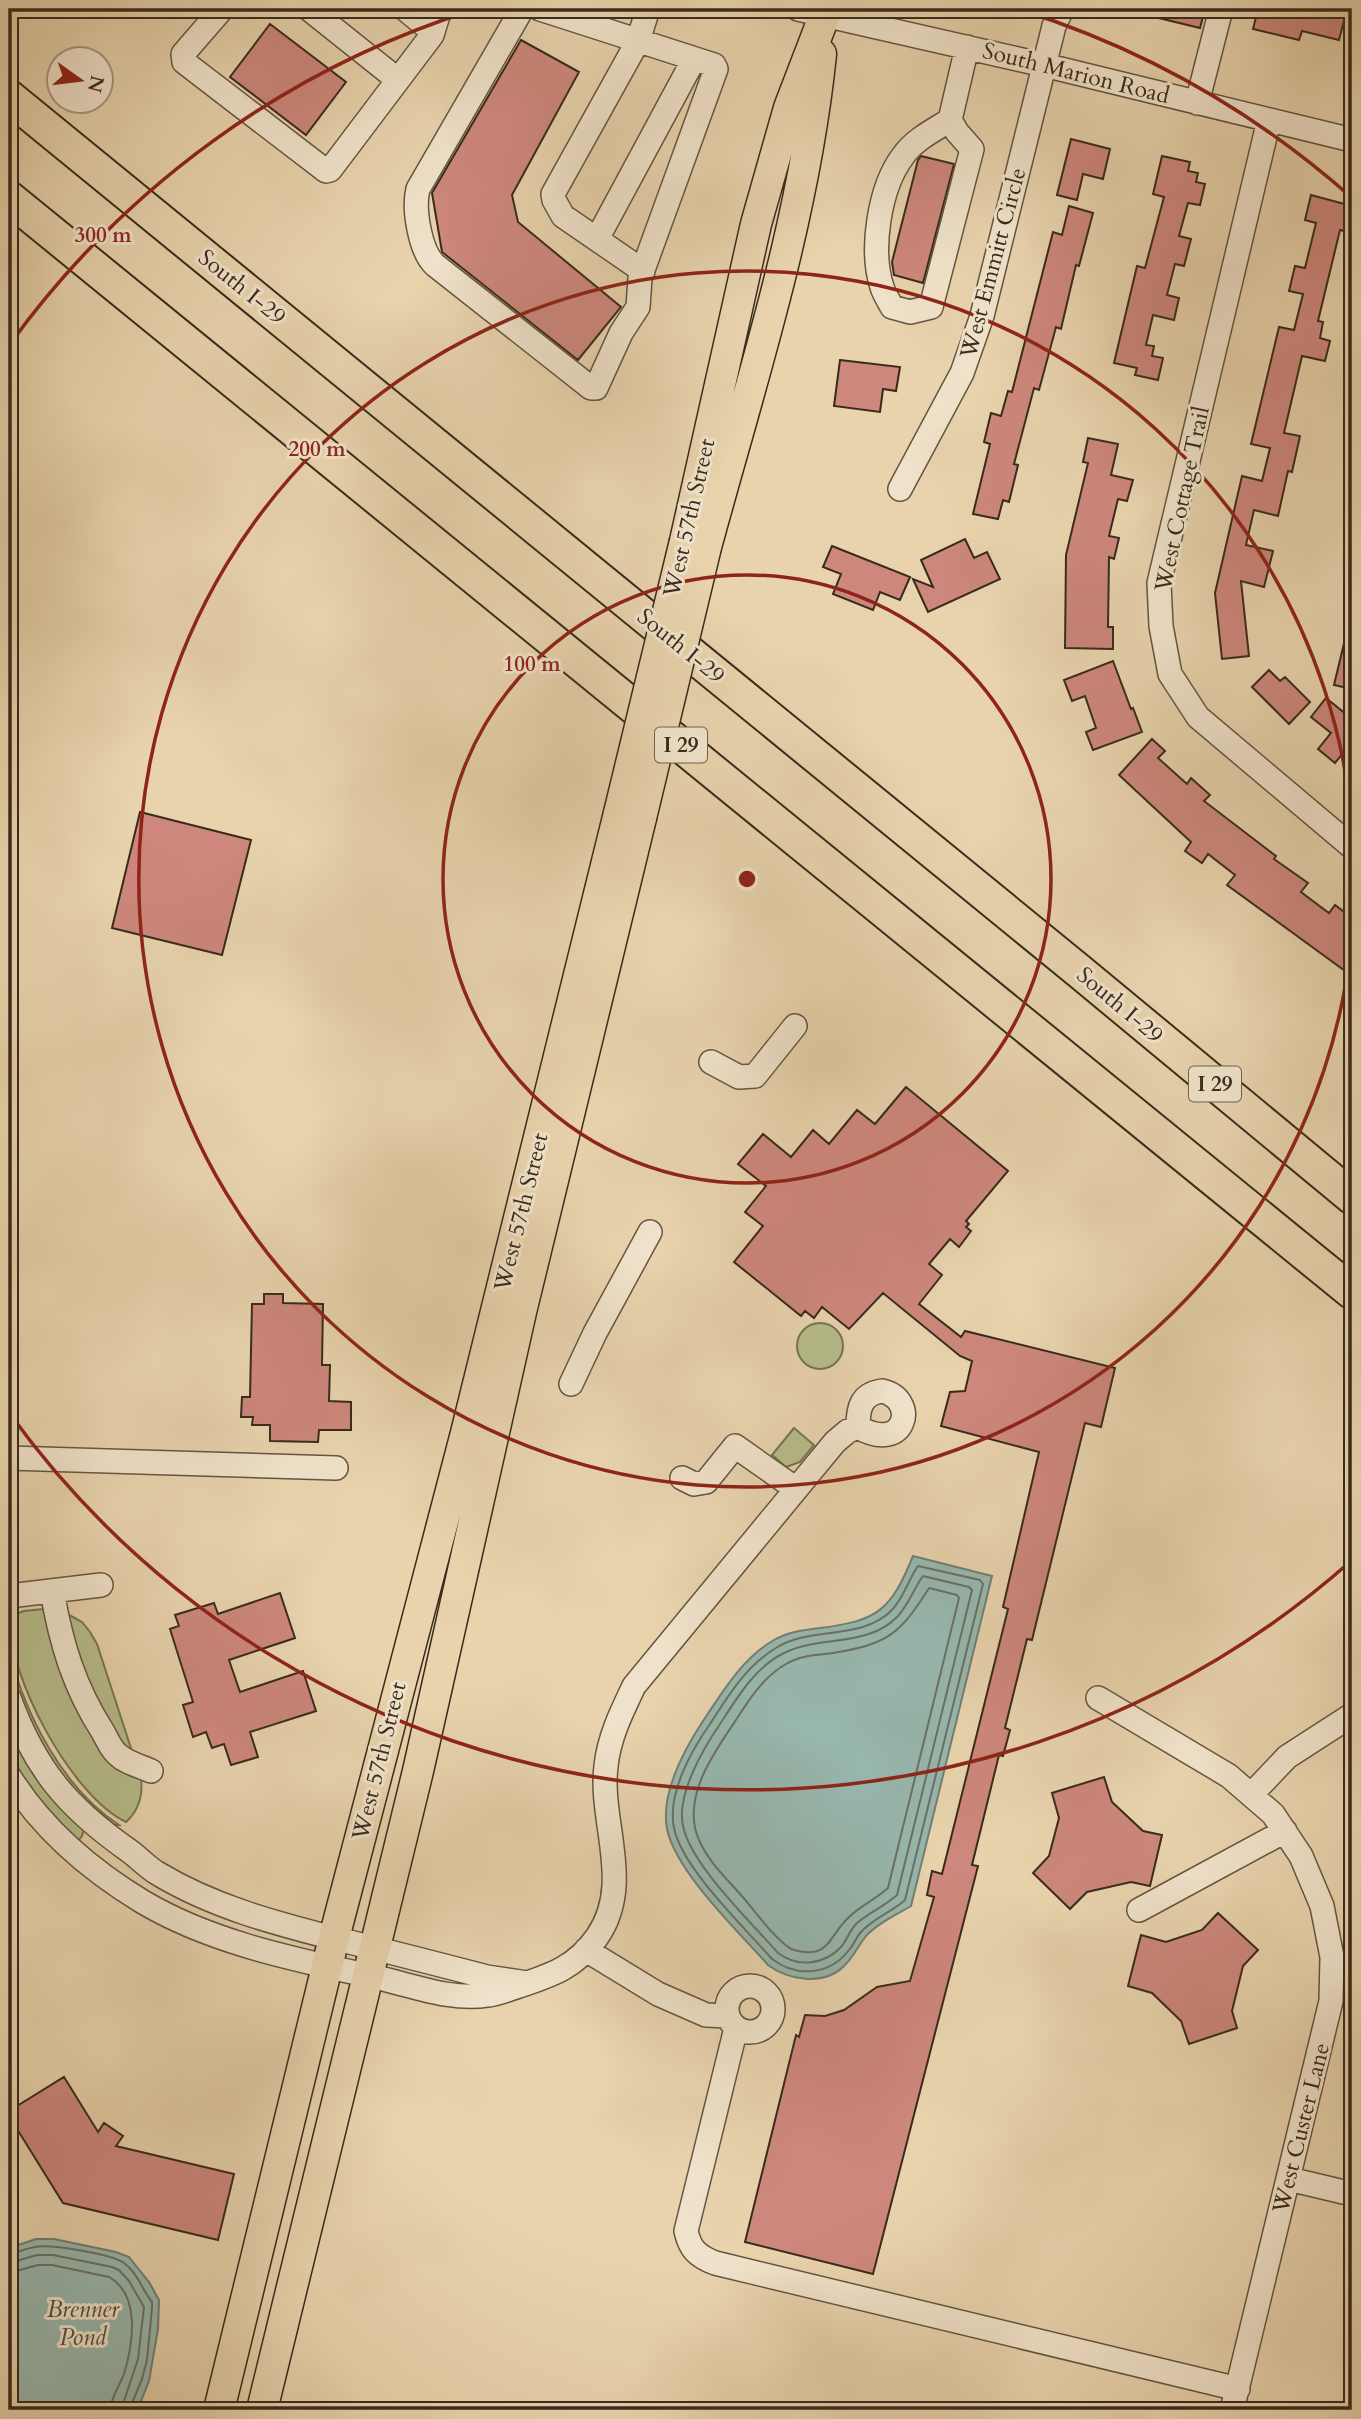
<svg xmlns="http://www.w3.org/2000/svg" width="1361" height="2419" font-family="Cardo,serif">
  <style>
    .green { fill: #b6bc8a; stroke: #777453; stroke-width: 2 }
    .water { fill: #97b7ae; stroke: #717f74; stroke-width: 2 }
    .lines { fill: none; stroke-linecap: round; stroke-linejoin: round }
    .shore { stroke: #687165; stroke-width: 2 }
    .building { fill: #cd877c; stroke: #382b1c; stroke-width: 2 }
    .minor-casing { stroke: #645540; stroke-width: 26 }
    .major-casing { stroke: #382b1c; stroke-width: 33 }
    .highway-casing { stroke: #382b1c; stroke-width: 37 }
    .minor { stroke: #f0e2ca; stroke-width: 23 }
    .major { stroke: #e8d3ad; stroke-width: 30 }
    .highway { stroke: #e8d3ad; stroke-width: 33 }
    .major-bridge-casing { stroke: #382b1c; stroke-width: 33; stroke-linecap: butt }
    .major-bridge { stroke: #e8d3ad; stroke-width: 30 }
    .ring { fill: none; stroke: #8f2418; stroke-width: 3.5 }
    .labels { text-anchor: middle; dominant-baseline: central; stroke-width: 6; stroke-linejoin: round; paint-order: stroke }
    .shield { fill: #f0e2ca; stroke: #6f6250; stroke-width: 2 }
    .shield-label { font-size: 21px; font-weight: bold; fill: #382b1c }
    .street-label { font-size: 23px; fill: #382b1c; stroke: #f0e2ca }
    .water-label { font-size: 24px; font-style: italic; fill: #504e40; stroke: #f0e2ca }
    .centre { fill: #8f2418; stroke: #f0e2ca; stroke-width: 3.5 }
    .ring-label { font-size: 21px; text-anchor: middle; font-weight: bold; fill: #8f2418; stroke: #f0e2ca; stroke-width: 6; stroke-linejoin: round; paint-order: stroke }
  </style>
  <rect width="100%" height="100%" fill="#e8d3ad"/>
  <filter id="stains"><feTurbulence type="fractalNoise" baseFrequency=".00286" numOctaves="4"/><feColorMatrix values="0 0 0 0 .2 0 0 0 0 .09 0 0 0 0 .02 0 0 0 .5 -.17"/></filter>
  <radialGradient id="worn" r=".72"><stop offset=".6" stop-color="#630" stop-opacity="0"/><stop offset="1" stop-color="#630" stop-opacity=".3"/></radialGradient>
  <path class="green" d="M797 1346a23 23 0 1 1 46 0a23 23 0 1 1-46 0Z
    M794,1428L814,1445L800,1462L786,1467L772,1455Z
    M43,1609L58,1610L71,1616L82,1622L90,1632L97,1644L141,1779C143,1796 139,1810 126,1822C72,1797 6,1674 10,1616L24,1611Z
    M9,1652C26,1715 62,1788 119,1825H109L79,1798L43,1751L13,1689L9,1676Z
    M9,1725L84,1829L82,1836L78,1841L57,1824L14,1767L9,1757Z"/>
  <path class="water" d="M913,1556L992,1576L911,1906C896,1915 878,1923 866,1936C858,1946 853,1958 843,1967C823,1986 788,1980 768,1965C738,1931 676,1872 667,1829C660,1791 686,1746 707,1715C725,1688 744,1657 774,1640C788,1632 803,1630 820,1628C878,1621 891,1610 913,1556Z
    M36,2239H54L116,2252L129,2257L149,2282L159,2300L158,2329L149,2381L141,2401L135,2410H9V2248Z"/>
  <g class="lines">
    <path class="shore" d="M918,1566L980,1580L983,1584L905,1900C892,1912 873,1918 861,1932C856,1937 854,1945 849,1950C830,1975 797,1978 772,1959C744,1927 682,1868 674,1828C667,1794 691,1751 710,1724C728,1696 746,1666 776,1648C810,1626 860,1641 891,1611C904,1598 908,1580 918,1566Z
      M923,1576L969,1587L972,1590L897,1895C885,1906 870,1912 857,1923C850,1930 847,1939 842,1946C825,1965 798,1968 778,1953C751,1922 691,1865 683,1826C676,1795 703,1749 720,1724C737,1698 755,1667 784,1653C820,1635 868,1648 898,1616C909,1604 914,1588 923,1576Z
      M929,1588L957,1595L959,1598L888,1888C876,1899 860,1906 848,1918C827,1938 830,1961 791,1949C772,1936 756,1912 741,1895C726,1878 708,1861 699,1840C681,1800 712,1755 734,1723C748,1701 763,1677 786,1664C801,1655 817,1655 833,1653C888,1644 900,1634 929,1588Z
      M9,2254C18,2253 26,2248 35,2247C50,2244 112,2254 124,2263C138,2273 142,2290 152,2302V2308L147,2360L142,2379L129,2410
      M9,2263L37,2255H53L112,2267L119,2270L129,2281L144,2307L138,2359L121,2410
      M9,2273L38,2265H52L109,2277C141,2295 133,2344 124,2374C119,2387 111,2397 110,2410"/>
  </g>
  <path class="building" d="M1147,9H1205L1200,28L1146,15Z
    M1258,9H1347L1339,40L1302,31L1299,40L1253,29Z
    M270,24L346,82L306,135L230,77Z
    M521,40L579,72L512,195L518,222L621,307L578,360L442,252L432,193Z
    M1071,139L1110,149L1103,179L1083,174L1077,200L1057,195Z
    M921,156L954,164L923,283L894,275L892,262L918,160Z
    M1162,156L1190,162L1188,171L1198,173L1196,182L1205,184L1200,205L1188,203L1179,236L1191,239L1184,266L1175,264L1167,295L1179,298L1174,320L1153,315L1146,345L1154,346L1152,356L1163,358L1158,380L1135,375L1137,368L1114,363L1137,266L1145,268L1164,197L1153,194Z
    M1311,195L1352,206V233L1340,230L1318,321L1323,322L1320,338L1330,341L1325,361L1302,356L1284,433L1300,436L1292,472L1288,471L1278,516L1254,510L1246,545L1273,551L1264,587L1241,581L1249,656L1222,659L1215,593L1242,476L1262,481L1270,448L1251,444L1279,327L1294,330L1303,294L1289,291L1295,266L1305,268L1316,223L1305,220Z
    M1069,206L1093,213L1079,266L1076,265L1061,329L1056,327L1039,390L1034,388L1014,464L1018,465L1009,502L1003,500L998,519L973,514L990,444L984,442L991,413L1001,416L1008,391L1012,392L1053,232L1062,235Z
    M840,360L900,367L896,391L883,389L880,412L834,406Z
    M1088,438L1118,444L1111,475L1133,480L1127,501L1118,499L1109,536L1119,538L1114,559L1109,557L1108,627H1113V649L1065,648L1066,555L1088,463L1083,462Z
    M965,539L974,558L987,552L1000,579L928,612L913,579L933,587L921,560Z
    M832,546L910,577L900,600L880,592L873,610L833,594L841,574L823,567Z
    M1346,635H1352V689L1334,685Z
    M1113,661L1131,709L1133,708L1142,732L1093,750L1086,732L1096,728L1085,696L1072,701L1064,680Z
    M1269,670L1280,681L1285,677L1310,702L1289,724L1252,687Z
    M1326,698L1352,719V742L1335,763L1318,749L1331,733L1311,717Z
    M1152,739L1165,751L1158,758L1187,784L1191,778L1210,795L1204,801L1276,856L1274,859L1308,883L1301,892L1329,913L1335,905L1352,918V976L1227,885L1235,875L1208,854L1202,863L1185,851L1191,842L1119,775Z
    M140,812L251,840L222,955L112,928Z
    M906,1087L1008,1171L966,1221L969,1224L966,1227L971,1231L959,1247L950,1239L929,1264L942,1275L919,1304L961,1337L965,1331L1115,1368L1101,1427L1085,1423L1032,1640L1027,1639L1005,1728L1010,1730L1003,1756L999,1755L972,1865L978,1866L873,2274L745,2242L796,2035L799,2037L805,2015L825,2016L844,2010L877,1987L910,1981L934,1897L927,1895L932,1871L942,1874L1008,1609L1003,1607L1039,1452L941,1426L950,1392L965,1391L972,1361L960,1356L883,1293L849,1329L822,1307L814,1318L805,1311L801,1316L734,1262L763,1226L745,1212L766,1186L738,1164L763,1134L791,1157L813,1130L829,1144L857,1110L875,1124Z
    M264,1294H283V1303L323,1304L322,1365H330L329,1401L351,1402V1430H319L318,1442L270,1441V1425H252L253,1417H241L242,1397H250L252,1304H264Z
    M280,1593L295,1638L229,1660L240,1692L303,1671L316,1711L250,1732L258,1757L231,1765L224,1744L212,1748L206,1732L193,1737L183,1705L193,1702L170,1629L179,1626L175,1615L214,1603L218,1614Z
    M1104,1777L1112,1802L1143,1831L1162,1835L1150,1886L1131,1882L1087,1892L1070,1909L1033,1873L1049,1856L1059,1818L1052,1793Z
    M1218,1913L1258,1950L1243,1966L1232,2011L1237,2028L1189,2044L1181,2021L1152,1993L1128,1986L1141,1935L1166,1942L1202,1930Z
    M64,2077L98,2132L104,2123L123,2136L116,2146L234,2174L218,2240L63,2203L9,2116V2111Z"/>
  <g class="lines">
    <g class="minor-casing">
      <path id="minor" d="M222,9L183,54L184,62L326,171L330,170L432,35L440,9
        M309,9L398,80
        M405,9L433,32
        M522,9L418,189C413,209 420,251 435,265L591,388H596L621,333L638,307L640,278L716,69L714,65L540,9
        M798,9L1044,65L1352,140
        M1197,103L1221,9
        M950,120L957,132L972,149L931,307L910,312L892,307C889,301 884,294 882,287C870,250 879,188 903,156C914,140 934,130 950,120L967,47
        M1269,120L1159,583L1161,626L1170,674L1198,717L1352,847
        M597,239L694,59
        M643,271L563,216L554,200L553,194L638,41L648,9
        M900,489L962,373L982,316L1054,26L1062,9
        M711,1062L739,1077L755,1076L795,1026
        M571,1384L595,1333L650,1232
        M882,1391C919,1399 906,1455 858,1427C858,1408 861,1394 882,1391Z
        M9,1458L336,1468
        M682,1478L694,1484L706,1482L735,1446L796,1489
        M52,1591C61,1643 74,1687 103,1732C107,1739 111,1749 117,1754C126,1763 140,1766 151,1771
        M9,1596L101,1585
        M9,1698C35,1769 67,1807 128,1850C138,1857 147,1867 157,1873C213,1907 275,1923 337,1939C387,1951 437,1964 487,1977L521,1982
        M1098,1698L1229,1776L1273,1814L1301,1856L1322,1906L1332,1957L1331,2001L1232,2410
        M9,1776C42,1829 90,1870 143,1902C214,1944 299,1960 379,1978C414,1986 452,2001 488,1995C498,1994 509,1989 519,1986C552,1975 576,1967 597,1937C634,1884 599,1822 606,1766C609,1737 622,1711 634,1686L835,1442L848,1431L858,1427
        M1251,1795L1287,1757L1352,1715
        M1139,1910L1285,1831
        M586,1950L658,1994L706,2015L728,2016
        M727 2009a23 23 0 1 1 46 0a23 23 0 1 1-46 0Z
        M736,2028L686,2231C690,2249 697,2256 715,2263L1238,2389
        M1289,2179L1352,2194"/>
    </g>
    <g class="major-casing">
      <path id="major" d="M685,541L756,224L789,108L827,9
        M706,547C750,385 804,222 821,54
        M219,2410L334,1938L466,1433L619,813
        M262,2410L418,1771L521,1312L641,818"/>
    </g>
    <g class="highway-casing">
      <path id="highway" d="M9,97L1079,971L1352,1197
        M9,198L1352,1292"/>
    </g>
    <use href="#minor" class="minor"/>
    <use href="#major" class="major"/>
    <use href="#highway" class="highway"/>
    <g class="major-bridge-casing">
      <path id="major-bridge" d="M619,813L685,541
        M641,818L706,547"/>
    </g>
    <use href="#major-bridge" class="major-bridge"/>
  </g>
  <g class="ring">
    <circle cx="747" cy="879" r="304"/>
    <path d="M1352 937A608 608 0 1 1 1352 821"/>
    <path d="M1351 1561A911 911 0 0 1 10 1414M10 344A911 911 0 0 1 473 10M1021 10A911 911 0 0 1 1351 197"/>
  </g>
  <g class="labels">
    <g class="shield">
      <rect x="655" y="727.5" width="52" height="35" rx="5"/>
      <rect x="1189" y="1066.5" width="52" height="35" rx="5"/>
    </g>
    <g class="shield-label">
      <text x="681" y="745">I 29</text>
      <text x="1215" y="1084">I 29</text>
    </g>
    <g class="street-label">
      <text transform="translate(1076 73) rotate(14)">South Marion Road</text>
      <text transform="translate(993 263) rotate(-75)">West Emmitt Circle</text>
      <text transform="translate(242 287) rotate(39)">South I-29</text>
      <text transform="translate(1182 499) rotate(-78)">West Cottage Trail</text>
      <text transform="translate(689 518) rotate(-77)">West 57th Street</text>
      <text transform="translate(681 646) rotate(39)">South I-29</text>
      <text transform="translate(1120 1005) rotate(40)">South I-29</text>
      <text transform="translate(521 1212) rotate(-76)">West 57th Street</text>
      <text transform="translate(379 1761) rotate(-76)">West 57th Street</text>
      <text transform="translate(1301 2128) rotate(-76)">West Custer Lane</text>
    </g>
    <g class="water-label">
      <text x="83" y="2309">Brenner<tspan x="83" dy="28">Pond</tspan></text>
    </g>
  </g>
  <circle cx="747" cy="879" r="10" class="centre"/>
  <g class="ring-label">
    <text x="103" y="242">300 m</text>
    <text x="317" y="456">200 m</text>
    <text x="532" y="671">100 m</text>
  </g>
  <rect width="1361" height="2419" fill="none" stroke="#e8d3ad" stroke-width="35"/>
  <rect x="10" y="10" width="1340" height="2398" fill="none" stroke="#382b1c" stroke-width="3.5"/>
  <rect x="18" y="18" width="1326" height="2384" fill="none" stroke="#382b1c" stroke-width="2"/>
  <g transform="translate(80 80) rotate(104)"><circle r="33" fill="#f0e2ca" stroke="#a69984" stroke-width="2"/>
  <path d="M0-5L12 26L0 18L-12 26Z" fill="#8f2418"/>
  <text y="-10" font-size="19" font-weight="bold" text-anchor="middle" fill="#382b1c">N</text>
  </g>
  <rect width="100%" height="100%" filter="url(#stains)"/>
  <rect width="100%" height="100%" fill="url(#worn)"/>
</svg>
